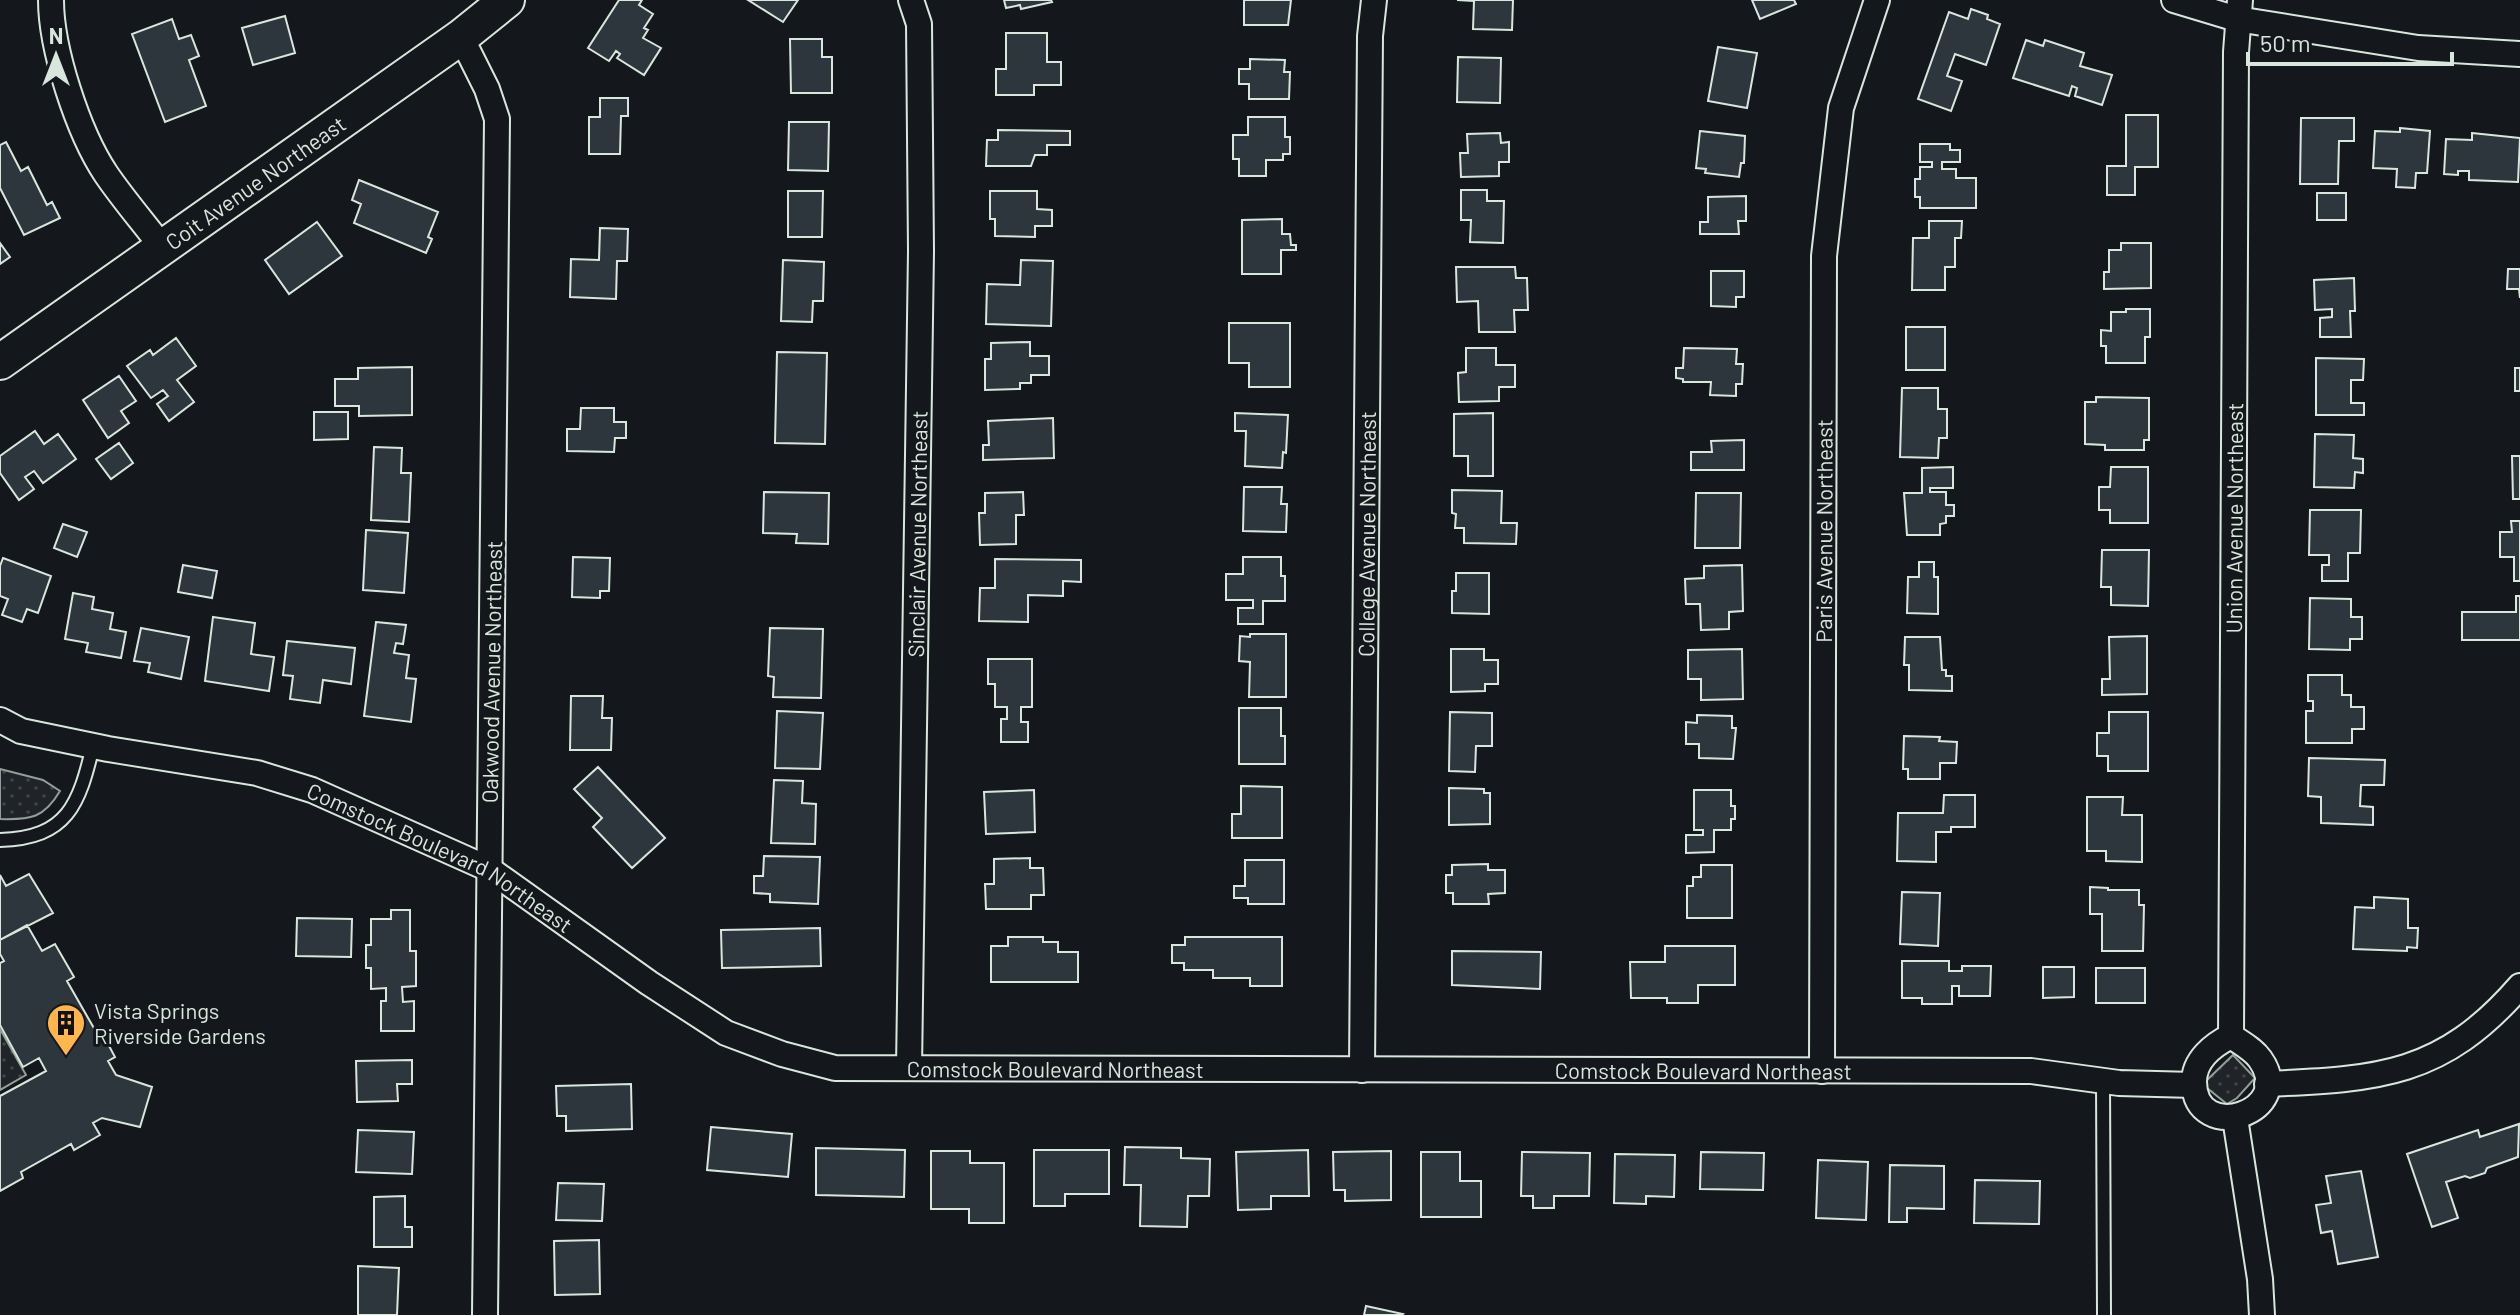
<svg xmlns="http://www.w3.org/2000/svg" width="2520" height="1315" font-family="Barlow,sans-serif">
  <style>
    .grass { fill: url(#grass-dots); stroke: #939e99; stroke-width: 2 }
    .building { fill: #2c363c; stroke: #d8e6dc; stroke-width: 2 }
    .lines { fill: none; stroke-linecap: round; stroke-linejoin: round }
    .lane-casing { stroke: #d8e6dc; stroke-width: 16 }
    .street-casing { stroke: #d8e6dc; stroke-width: 28 }
    .secondary-casing { stroke: #d8e6dc; stroke-width: 38 }
    .lane { stroke: #14181c; stroke-width: 12 }
    .street { stroke: #14181c; stroke-width: 24 }
    .secondary { stroke: #14181c; stroke-width: 34 }
    .labels { text-anchor: middle; dominant-baseline: central; stroke-width: 6; stroke-linejoin: round; paint-order: stroke }
    .street-label { font-size: 22px; fill: #d8e6dc; stroke: #14181c }
    .poi-label { font-size: 22px; fill: #d8e6dc; stroke: #14181c; text-anchor: start }
  </style>
  <defs>
    <pattern id="grass-dots" width="8" height="8" patternUnits="userSpaceOnUse" patternTransform="scale(2)"><rect width="8" height="8" fill="#202428"/><path d="M2 2h.1M6 6h.1" fill="none" stroke="#404447" stroke-width="1.8" stroke-linecap="round"/></pattern>
  </defs>
  <rect width="100%" height="100%" fill="#14181c"/>
  <path class="grass" d="M0,769L43,780L60,791C44,818 31,820 0,819Z
    M0,1029L26,1075L0,1090Z
    M2233,1055L2255,1078L2237,1098L2227,1104L2207,1088V1080Z"/>
  <path class="building" d="M619,0H642L639,5L653,14L644,28L648,30L643,38L661,48L644,75L617,58L620,54L616,51L609,61L588,48Z
    M748,0H798L783,22Z
    M1004,0H1051L1052,2L1021,9L1020,5L1006,8Z
    M1244,0H1291L1288,25H1244Z
    M1457,0H1513L1512,30L1473,29L1474,1Z
    M1752,0H1794L1796,4L1760,19Z
    M1971,9L1988,15L1987,19L2000,24L1986,65L1955,54L1947,76L1962,81L1951,111L1918,99L1949,12L1968,19Z
    M285,16L295,53L253,65L242,28Z
    M172,19L179,39L191,35L199,56L189,60L206,106L165,122L132,34Z
    M1006,33H1047V62H1061V85H1034V95H996V69H1006Z
    M790,39H822V57H832V93H791Z
    M2026,40L2043,46L2045,40L2084,53L2080,66L2112,75L2102,105L2075,96L2077,88L2072,86L2069,96L2013,78Z
    M1718,47L1757,53L1747,108L1708,101Z
    M1458,57L1501,58L1500,103L1457,102Z
    M1250,59L1285,60L1284,72H1290L1289,99H1249V84H1239V69H1250Z
    M600,98H628V116H621L620,154H589V117H600Z
    M2126,115H2158V167H2135V195H2107V166H2126Z
    M1248,117H1285V137H1290V154H1283V160H1266V176H1239V159H1233V135H1248Z
    M2301,118H2354V141H2339L2338,184H2300Z
    M789,122H829L828,171L788,170Z
    M2400,128L2430,131L2427,173H2416L2415,188L2396,187L2397,169L2373,168L2375,131L2400,132Z
    M998,130L1070,131V145H1047V155H1035L1031,166H986L987,140H998Z
    M1700,131L1745,136L1744,163H1741L1739,177L1705,173L1706,169L1696,168Z
    M1500,133L1501,143L1509,142V162H1499V176L1461,177L1460,153H1468L1467,134Z
    M2472,133L2520,138L2518,182L2469,180V171H2458V175L2444,174L2446,139L2472,140Z
    M6,142L21,171L28,167L47,205L52,202L60,218L24,235L0,188V145Z
    M1920,144H1950V150H1960V162H1942V169H1956V178H1976V208H1920V197H1915V179H1920V167H1932V162H1920Z
    M359,180L438,212L428,237L432,239L426,253L354,223L361,204L352,200Z
    M1461,190H1487V201H1504L1503,243L1470,242L1471,220H1461Z
    M788,191H823L822,237H788Z
    M990,191H1037V209L1052,210V226H1035V237L995,236V219H990Z
    M2317,193H2346V220H2317Z
    M1746,196V221H1738L1739,234H1700V222H1708V197Z
    M1282,219V234H1290L1291,245H1296V250H1281V274H1242V220Z
    M1929,221H1962L1961,238H1955V267H1945V290H1912L1913,238H1929Z
    M317,222L342,256L289,294L265,260Z
    M600,228L628,229L627,261H617L616,299L570,297L571,259L599,260Z
    M0,243L10,257L0,264Z
    M2121,243H2151V288L2104,289V272H2109V250H2121Z
    M783,260L824,262L823,301H813L812,322L781,321Z
    M1021,260L1053,261L1051,326L986,324L987,284L1020,285Z
    M1456,267H1515L1516,278H1527L1528,310H1514L1515,332H1479L1478,301L1457,302Z
    M2508,269H2520V298L2519,289H2507Z
    M1711,271H1744V297H1736V307L1711,306Z
    M2354,278L2355,311H2350L2351,337H2320V318L2332,317V309L2315,310L2314,280Z
    M2126,309H2150V337H2145V363H2106V346H2101V330L2111,331V312H2126Z
    M1229,323H1290V387H1249V363H1229Z
    M1906,327H1945V370H1906Z
    M176,338L196,366L177,380L194,402L169,421L157,404L168,396L163,390L151,398L127,366L150,350L153,355Z
    M1030,342V356H1049V375H1031V383H1020V389L985,390V359H991V343Z
    M1466,348H1496V365H1515V387H1499V401L1459,402L1458,373L1466,372Z
    M1684,348L1737,349L1736,364H1743L1742,384H1736V396L1710,395L1711,382H1683V379L1676,378V368H1683Z
    M777,352L827,353L825,444L775,443Z
    M2316,358L2364,359L2363,380H2351V403H2364V415H2316Z
    M412,367V415L359,416V406H335V379H358V368Z
    M2515,368H2520V391H2515Z
    M119,376L136,401L121,411L129,423L108,438L83,400Z
    M1902,388H1938V409H1947V438H1939L1938,458L1900,457Z
    M2096,397L2149,398V440H2144V450H2105V445L2085,444V402H2096Z
    M581,408H614V422H626V438H615L614,452L567,451V429H580Z
    M314,412H348V439L314,440Z
    M1235,413L1288,415L1286,453L1283,452L1282,468L1245,466L1246,431H1235Z
    M1493,413V476H1468V456H1454V414Z
    M1053,418L1054,458L983,460V445H989L988,421Z
    M35,431L44,444L58,434L76,459L43,483L34,471L25,477L34,489L19,500L0,473V456Z
    M2315,434L2354,435L2353,458L2363,459V473L2355,472L2354,488L2314,487Z
    M1744,440V470H1691V452H1712L1711,441Z
    M119,443L133,463L111,479L96,459Z
    M374,447L402,448L401,473H411L409,522L371,520Z
    M2512,456H2520V499H2513Z
    M1953,467V488H1930V492H1946V505H1954V516H1946V523L1940,524V535H1907L1904,493H1922V468Z
    M2111,467H2148V523H2110V510H2099V487H2110Z
    M1244,487H1282L1281,504H1287L1286,532L1243,531Z
    M1452,490L1502,491L1501,523H1517L1516,544L1464,543V528H1455L1456,514L1452,513Z
    M764,492L829,493L828,544L796,543L797,534L763,533Z
    M1023,492L1024,515H1016V544L980,545L979,513H985V493Z
    M1696,493H1741L1740,548H1695Z
    M2310,510H2361L2360,553H2348V581H2322V565H2329V555H2309Z
    M2511,521H2520V581H2514V557H2500V532H2512Z
    M63,524L87,532L77,557L54,548Z
    M366,530L408,533L404,593L363,590Z
    M2102,550H2149L2148,606L2111,605V587H2101Z
    M573,557L610,558L609,591H600V598L572,597Z
    M1243,557H1281V576H1285V601H1263V624H1238V608H1253V600H1226V574H1243Z
    M3,558L51,576L38,613L27,609L22,622L2,615L8,599L0,596V566Z
    M995,559L1081,560V582L1063,581V596L1028,595V622L979,621L980,588H995Z
    M1919,562H1934V577H1938V614L1907,613L1908,577H1919Z
    M183,565L217,571L212,598L178,592Z
    M1742,565L1743,611L1729,612V629L1701,630L1700,604H1686L1685,579L1704,578V566Z
    M1456,573H1489V614L1452,613V591H1456Z
    M73,593L94,597L92,609L113,613L110,629L126,632L121,658L86,652L88,643L65,639Z
    M2516,596H2520V640H2462V612H2516Z
    M2310,598L2351,599V617H2362V639H2350V650L2309,649Z
    M213,617L255,623L251,654L274,657L269,691L205,681Z
    M376,622L406,625L403,644L396,643L394,653L409,655L406,678L416,679L411,722L364,716Z
    M141,628L189,637L181,679L148,672L150,663L134,661Z
    M770,628L823,629L821,698L773,697L774,677L768,676Z
    M1250,634H1286V697H1249L1250,662L1239,661L1240,636L1250,637Z
    M2147,636V694L2102,695V679H2110L2109,637Z
    M1905,637H1940L1942,670H1946V676H1952V691L1909,690V665H1904Z
    M287,641L355,648L351,684L323,680L320,703L290,699L293,676L283,675Z
    M1451,649H1484V660H1498V684H1485V691L1451,692Z
    M1742,649L1743,699L1701,700V679H1688V650Z
    M988,659H1032V707H1021V722H1028V742H1001V719H1007V707H995V684H988Z
    M2308,675H2342V695H2351V707H2364V729H2352V743H2306V711H2313V701H2308Z
    M571,696H603L602,718H612L611,750H570Z
    M1239,708H1281V736H1285V764H1239Z
    M777,711L823,713L820,769L775,768Z
    M1450,712L1492,713V746H1476L1475,772L1449,771Z
    M2109,712H2148V771H2108V756H2097V733H2109Z
    M1697,715L1732,716V728H1736L1733,759L1699,758V744H1686V722L1697,723Z
    M1904,736L1940,737L1939,741L1957,742L1956,763H1940V779H1908V769H1903Z
    M2309,758L2385,760L2384,785H2361L2360,806L2373,807V825L2321,823V797L2308,796Z
    M598,767L665,838L632,868L593,827L602,818L574,789Z
    M774,780L803,781L802,803L816,804L815,844L771,843Z
    M1241,786L1282,787V838H1232V814H1241Z
    M1449,788L1484,789V793H1490V824L1449,825Z
    M1034,790L1035,832L986,834L984,792Z
    M1694,790H1731V806H1735V819H1731V830H1714V852L1686,853V835H1703V830H1694Z
    M1944,795H1975V827H1951V832H1936V862L1897,861L1898,813H1943Z
    M2087,797H2123L2122,815H2142V862L2106,861V851H2087Z
    M764,856L820,857L818,904L770,902V894L754,893V876H763Z
    M1030,858V868H1043L1044,895H1031V909H986L985,884H994V859Z
    M1245,860H1284V904H1248V898H1234V886H1245Z
    M1488,864V870H1505V893L1488,894L1489,904H1453V893H1446V875H1452V865Z
    M1701,865H1732V918H1687V886H1693V877H1701Z
    M29,874L53,913L0,940V875L6,886Z
    M2090,887L2108,888V890H2139V905H2144L2143,951H2102V914H2090Z
    M1902,892L1940,893L1938,946L1900,944Z
    M2374,897L2408,899V928H2418L2417,948L2407,947V951L2353,949L2355,907L2374,908Z
    M391,910H410V951H416V986L402,987L403,1002L414,1001V1031H381V1001H386V988L371,989V968H366V945H371V919H391Z
    M297,918L352,919L351,957L296,956Z
    M27,925L42,951L55,944L74,977L67,981L95,1030L99,1027L115,1057L108,1061L116,1075L152,1087L140,1127L102,1118L93,1123L100,1135L74,1150L71,1144L21,1172L23,1178L0,1191V1096L46,1071L39,1058L23,1067L0,1025V963L4,961L0,954V940Z
    M820,928L821,966L722,968L721,930Z
    M1008,937H1043V942H1058V952H1078V982H991V946H1008Z
    M1185,937H1282V986H1250V978H1213V970H1184V963H1172V945H1185Z
    M1665,946H1735V985H1698V1003H1667V998H1631L1630,962H1665Z
    M1452,951L1541,952L1540,989L1452,985Z
    M1902,961H1949V971H1962V966H1991L1990,996H1959V986H1952V1004H1922V998H1902Z
    M2043,967H2074V997L2043,998Z
    M2096,968H2145V1003H2096Z
    M412,1060V1084H397L398,1101L357,1102L356,1061Z
    M631,1084L632,1129L566,1131V1116H557L556,1086Z
    M2519,1124L2518,1157L2487,1168L2485,1173L2470,1178L2465,1176L2446,1182L2458,1218L2432,1227L2407,1154L2478,1130L2480,1137Z
    M711,1127L792,1134L788,1177L707,1170Z
    M358,1130L414,1132L412,1174L356,1172Z
    M1125,1147L1181,1148V1158L1210,1159L1209,1196H1188L1187,1227L1140,1226L1141,1185H1124Z
    M816,1148L905,1150L904,1197L816,1195Z
    M1034,1150H1109V1194H1065V1206H1034Z
    M1308,1150L1309,1196H1271V1209L1238,1210L1236,1152Z
    M931,1151H970V1163H1004V1223H969V1209H931Z
    M1391,1151V1200L1345,1201V1190H1334L1333,1152Z
    M1421,1152H1460V1181H1481V1217H1421Z
    M1522,1152L1590,1153L1589,1196H1554V1208H1533V1196H1521Z
    M1701,1152L1764,1153L1763,1190L1700,1189Z
    M1615,1154L1675,1155L1674,1197L1646,1196V1204L1614,1203Z
    M1818,1160L1868,1162L1866,1220L1816,1218Z
    M1890,1165L1944,1166V1209L1907,1208V1222H1889Z
    M2361,1171L2378,1257L2338,1264L2332,1231L2321,1233L2316,1205L2331,1203L2326,1176Z
    M1975,1180L2040,1181L2039,1224L1974,1223Z
    M558,1183L604,1184L602,1221L556,1220Z
    M405,1196V1227H412V1247H374V1197Z
    M599,1240L600,1294L555,1295L554,1241Z
    M358,1266L399,1268L397,1315H358Z
    M1366,1306L1403,1314L1402,1315H1364Z"/>
  <g class="lines">
    <g class="lane-casing">
      <path id="lane" d="M0,840C68,838 79,804 93,746
        M2103,1080L2104,1315"/>
    </g>
    <g class="street-casing">
      <g id="street">
        <path d="M51,0C51,49 78,132 106,174C123,199 143,222 162,247"/>
        <path d="M2174,0L2237,19L2418,48L2520,54"/>
        <path d="M461,37L487,89L497,119L485,1315"/>
        <path id="s1" d="M0,720L21,731L108,749L257,773L312,790L489,869L649,983L726,1033L782,1054L835,1068L2031,1071L2119,1083L2194,1085"/>
        <path id="s2" d="M2231,1036L2236,52L2240,0"/>
        <path d="M2231,1036C2241,1043 2253,1049 2260,1059C2298,1112 2195,1146 2194,1082C2194,1060 2213,1045 2231,1036Z"/>
        <path id="s3" d="M909,1068L921,251L919,24L911,0"/>
        <path id="s4" d="M1362,1070L1370,36L1374,0"/>
        <path id="s5" d="M1822,1071L1824,256L1841,108L1877,0"/>
        <path d="M2267,1084C2379,1079 2442,1076 2520,986"/>
        <path d="M2235,1118L2260,1279L2262,1315"/>
      </g>
    </g>
    <g class="secondary-casing">
      <g id="secondary">
        <path id="s6" d="M0,362L461,37L507,0"/>
      </g>
    </g>
    <use href="#lane" class="lane"/>
    <use href="#street" class="street"/>
    <use href="#secondary" class="secondary"/>
  </g>
  <defs>
    <g id="building-pin" transform="scale(2)"><path d="M0 17L-7.5 6A9.5 9.5 0 1 1 7.5 6Z" fill="#ffb74d" stroke="#14181c"/><path d="M-4-6H4V6H1V3H-1V6H-4ZM-2.5-4.3h1.7v1.8h-1.7ZM.8-4.3h1.7v1.8H.8ZM-2.5-1h1.7V.8h-1.7ZM.8-1h1.7V.8H.8Z" fill="#111"/></g>
  </defs>
  <g fill-rule="evenodd">
    <use href="#building-pin" x="66" y="1023"/>
  </g>
  <g class="labels">
    <g class="street-label">
      <text stroke="none"><textPath href="#s6" startOffset="312">Coit Avenue Northeast</textPath></text>
      <text stroke="none"><textPath href="#s2" startOffset="518">Union Avenue Northeast</textPath></text>
      <text stroke="none"><textPath href="#s5" startOffset="540">Paris Avenue Northeast</textPath></text>
      <text stroke="none"><textPath href="#s3" startOffset="534">Sinclair Avenue Northeast</textPath></text>
      <text stroke="none"><textPath href="#s4" startOffset="536">College Avenue Northeast</textPath></text>
      <text transform="translate(491 672) rotate(-89)">Oakwood Avenue Northeast</text>
      <text stroke="none"><textPath href="#s1" startOffset="466">Comstock Boulevard Northeast</textPath></text>
      <text stroke="none"><textPath href="#s1" startOffset="1138">Comstock Boulevard Northeast</textPath></text>
      <text stroke="none"><textPath href="#s1" startOffset="1786">Comstock Boulevard Northeast</textPath></text>
    </g>
    <g class="poi-label">
      <text x="94" y="1010">Vista Springs<tspan x="94" dy="25">Riverside Gardens</tspan></text>
    </g>
  </g>
  <g transform="translate(56 56)" stroke="#14181c" stroke-width="6" paint-order="stroke">
  <path d="M0-6L14 30L0 20L-14 30Z" fill="#d8e6dc"/>
  <text y="-12" font-size="22" font-weight="bold" text-anchor="middle" fill="#d8e6dc">N</text>
  </g>
  <path d="M2248 52v12h204v-12" fill="none" stroke="#d8e6dc" stroke-width="4"/>
  <text x="2260" y="52" font-size="24" fill="#d8e6dc" stroke="#14181c" stroke-width="6" paint-order="stroke">50 m</text>
</svg>
